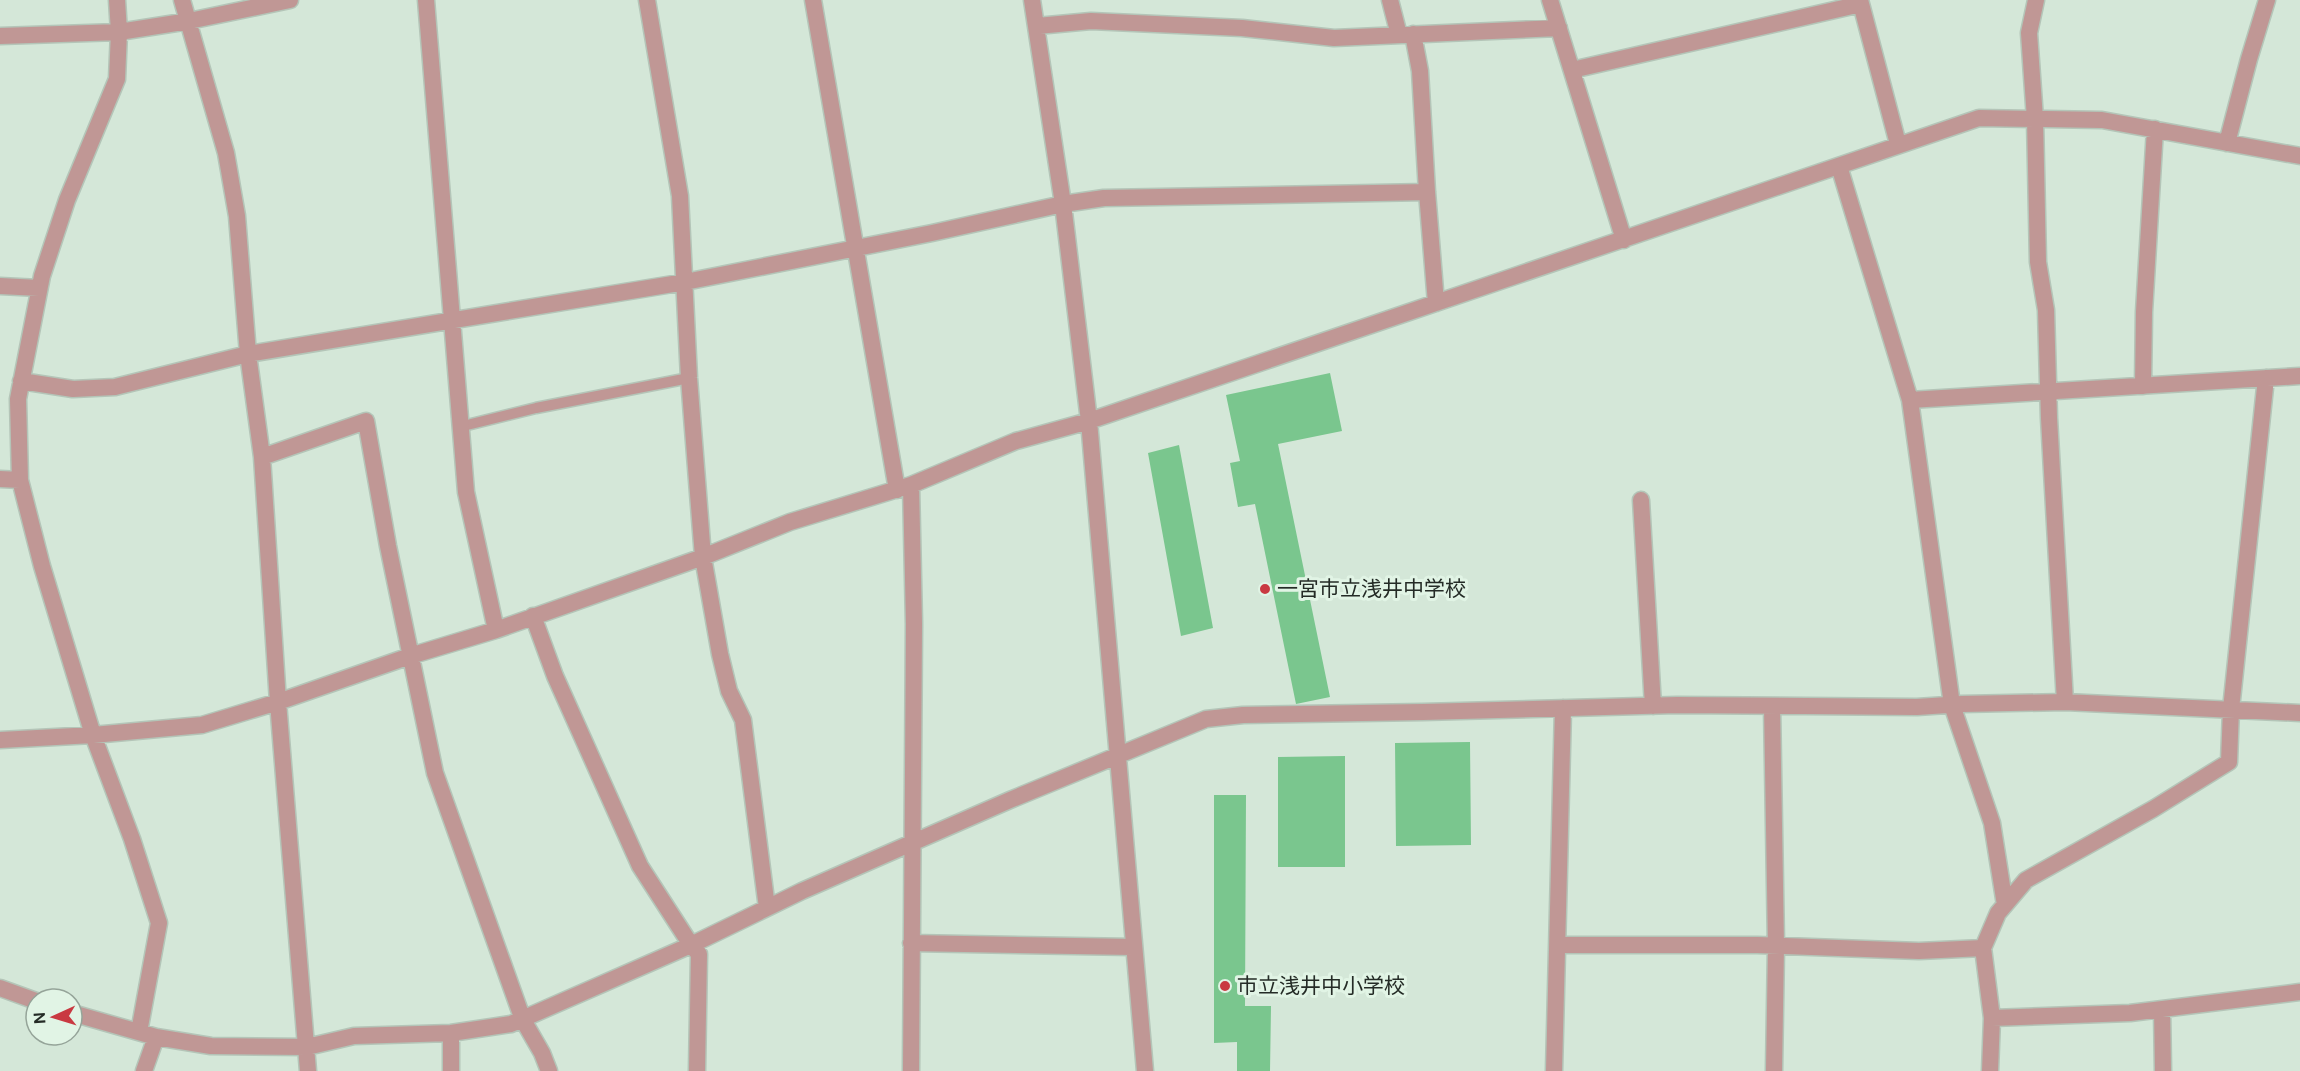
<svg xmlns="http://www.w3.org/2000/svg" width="2300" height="1071" font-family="'DM Sans','Noto Sans JP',sans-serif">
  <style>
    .building { fill: #7ac68e }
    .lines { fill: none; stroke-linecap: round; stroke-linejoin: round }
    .service-casing { stroke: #b4c5b8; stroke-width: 13 }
    .minor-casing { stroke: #b4c5b8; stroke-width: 19 }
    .service { stroke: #c09795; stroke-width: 10 }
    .minor { stroke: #c09795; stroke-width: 16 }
    .poi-dot { fill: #c93941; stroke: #e1f4e5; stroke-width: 2 }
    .labels { text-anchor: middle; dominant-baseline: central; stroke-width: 6; stroke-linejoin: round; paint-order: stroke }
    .poi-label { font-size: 21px; fill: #242b26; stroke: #e1f4e5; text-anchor: start }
  </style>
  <rect width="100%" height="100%" fill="#d4e7d8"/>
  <path class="building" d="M1330,373L1342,431L1278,444L1330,697L1296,704L1255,504L1238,507L1230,463L1240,461L1226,395Z
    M1179,445L1213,628L1181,636L1148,453Z
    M1470,742L1471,845L1396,846L1395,743Z
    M1345,756V867H1278V757Z
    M1214,795H1246L1245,1006H1271L1270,1071H1237V1042L1214,1043Z"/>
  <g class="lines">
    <g class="service-casing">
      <path id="service" d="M459,427L536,408L689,378"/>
    </g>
    <g class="minor-casing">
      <path id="minor" d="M117,0L119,32L117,79L67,200L42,276L18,399L20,480L42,566L93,735L132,839L159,923L139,1032
        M182,0L226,153L237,216L248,354L262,457L278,702L308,1071
        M426,0L466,492L496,630
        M647,0L680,196L689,378L703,557L720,654L729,691L743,720L767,908
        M813,0L897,490
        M1032,0L1063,204L1089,421L1145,1071
        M1390,0L1399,35
        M1550,0L1624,240
        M1860,0L1898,144
        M2036,0L2029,33L2035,119L2038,262L2046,310L2049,418L2065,702
        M1037,26L1091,21L1242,28L1334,38L1559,28
        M1413,34L1420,71L1427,192L1436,303
        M0,36L119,32L189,21L290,0
        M1572,70L1861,4
        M2227,143L2249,59L2267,0
        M1839,166L1910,400L1952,705L1992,823L2005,905
        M0,286L39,288
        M21,381L73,389L115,387L248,354L685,282L932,233L1063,204L1104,198L1427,192
        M2143,386L2144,312L2155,129
        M1910,400L2300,376
        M262,457L366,421L388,546L435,773L523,1020L542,1053L549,1071
        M0,479L20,480
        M1641,500L1653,706
        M533,616L555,676L640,866L691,945L699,954L697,1071
        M1772,706L1776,946L1774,1071
        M0,740L93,735L202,725L278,702L410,656L496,630L703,557L790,522L911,485L1016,441L1089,421L1979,118L2102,120L2300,156
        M911,943L1133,947
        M1558,945H1757L1919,951L1983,948
        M0,988L36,1001
        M2162,1009L2163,1071
        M72,1013L156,1037L211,1046L307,1047L354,1036L451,1033L511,1024L691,945L802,891L1010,800L1206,719L1243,715L1423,712L1677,705L1917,707L1962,704L2065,702L2300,713
        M1992,1018L2130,1013L2300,992
        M451,1033V1071
        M144,1071L156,1037
        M911,1071L914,624L911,485
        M1554,1071L1563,708
        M1990,1071L1992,1018L1983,948L1998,913L2026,880L2153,809L2229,762L2231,709L2266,378"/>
    </g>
    <use href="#service" class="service"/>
    <use href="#minor" class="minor"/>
  </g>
  <g class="poi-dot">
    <circle cx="1265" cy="589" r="6"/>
    <circle cx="1225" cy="986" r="6"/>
  </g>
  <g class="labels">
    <g class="poi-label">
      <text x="1277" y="589">一宮市立浅井中学校</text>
      <text x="1237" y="986">市立浅井中小学校</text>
    </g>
  </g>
  <g transform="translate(54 1017) rotate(266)"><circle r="28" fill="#e1f4e5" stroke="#95a499" stroke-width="1.5"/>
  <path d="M0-4.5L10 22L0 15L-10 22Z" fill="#c93941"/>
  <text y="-9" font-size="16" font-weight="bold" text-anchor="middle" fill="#242b26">N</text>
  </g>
</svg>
